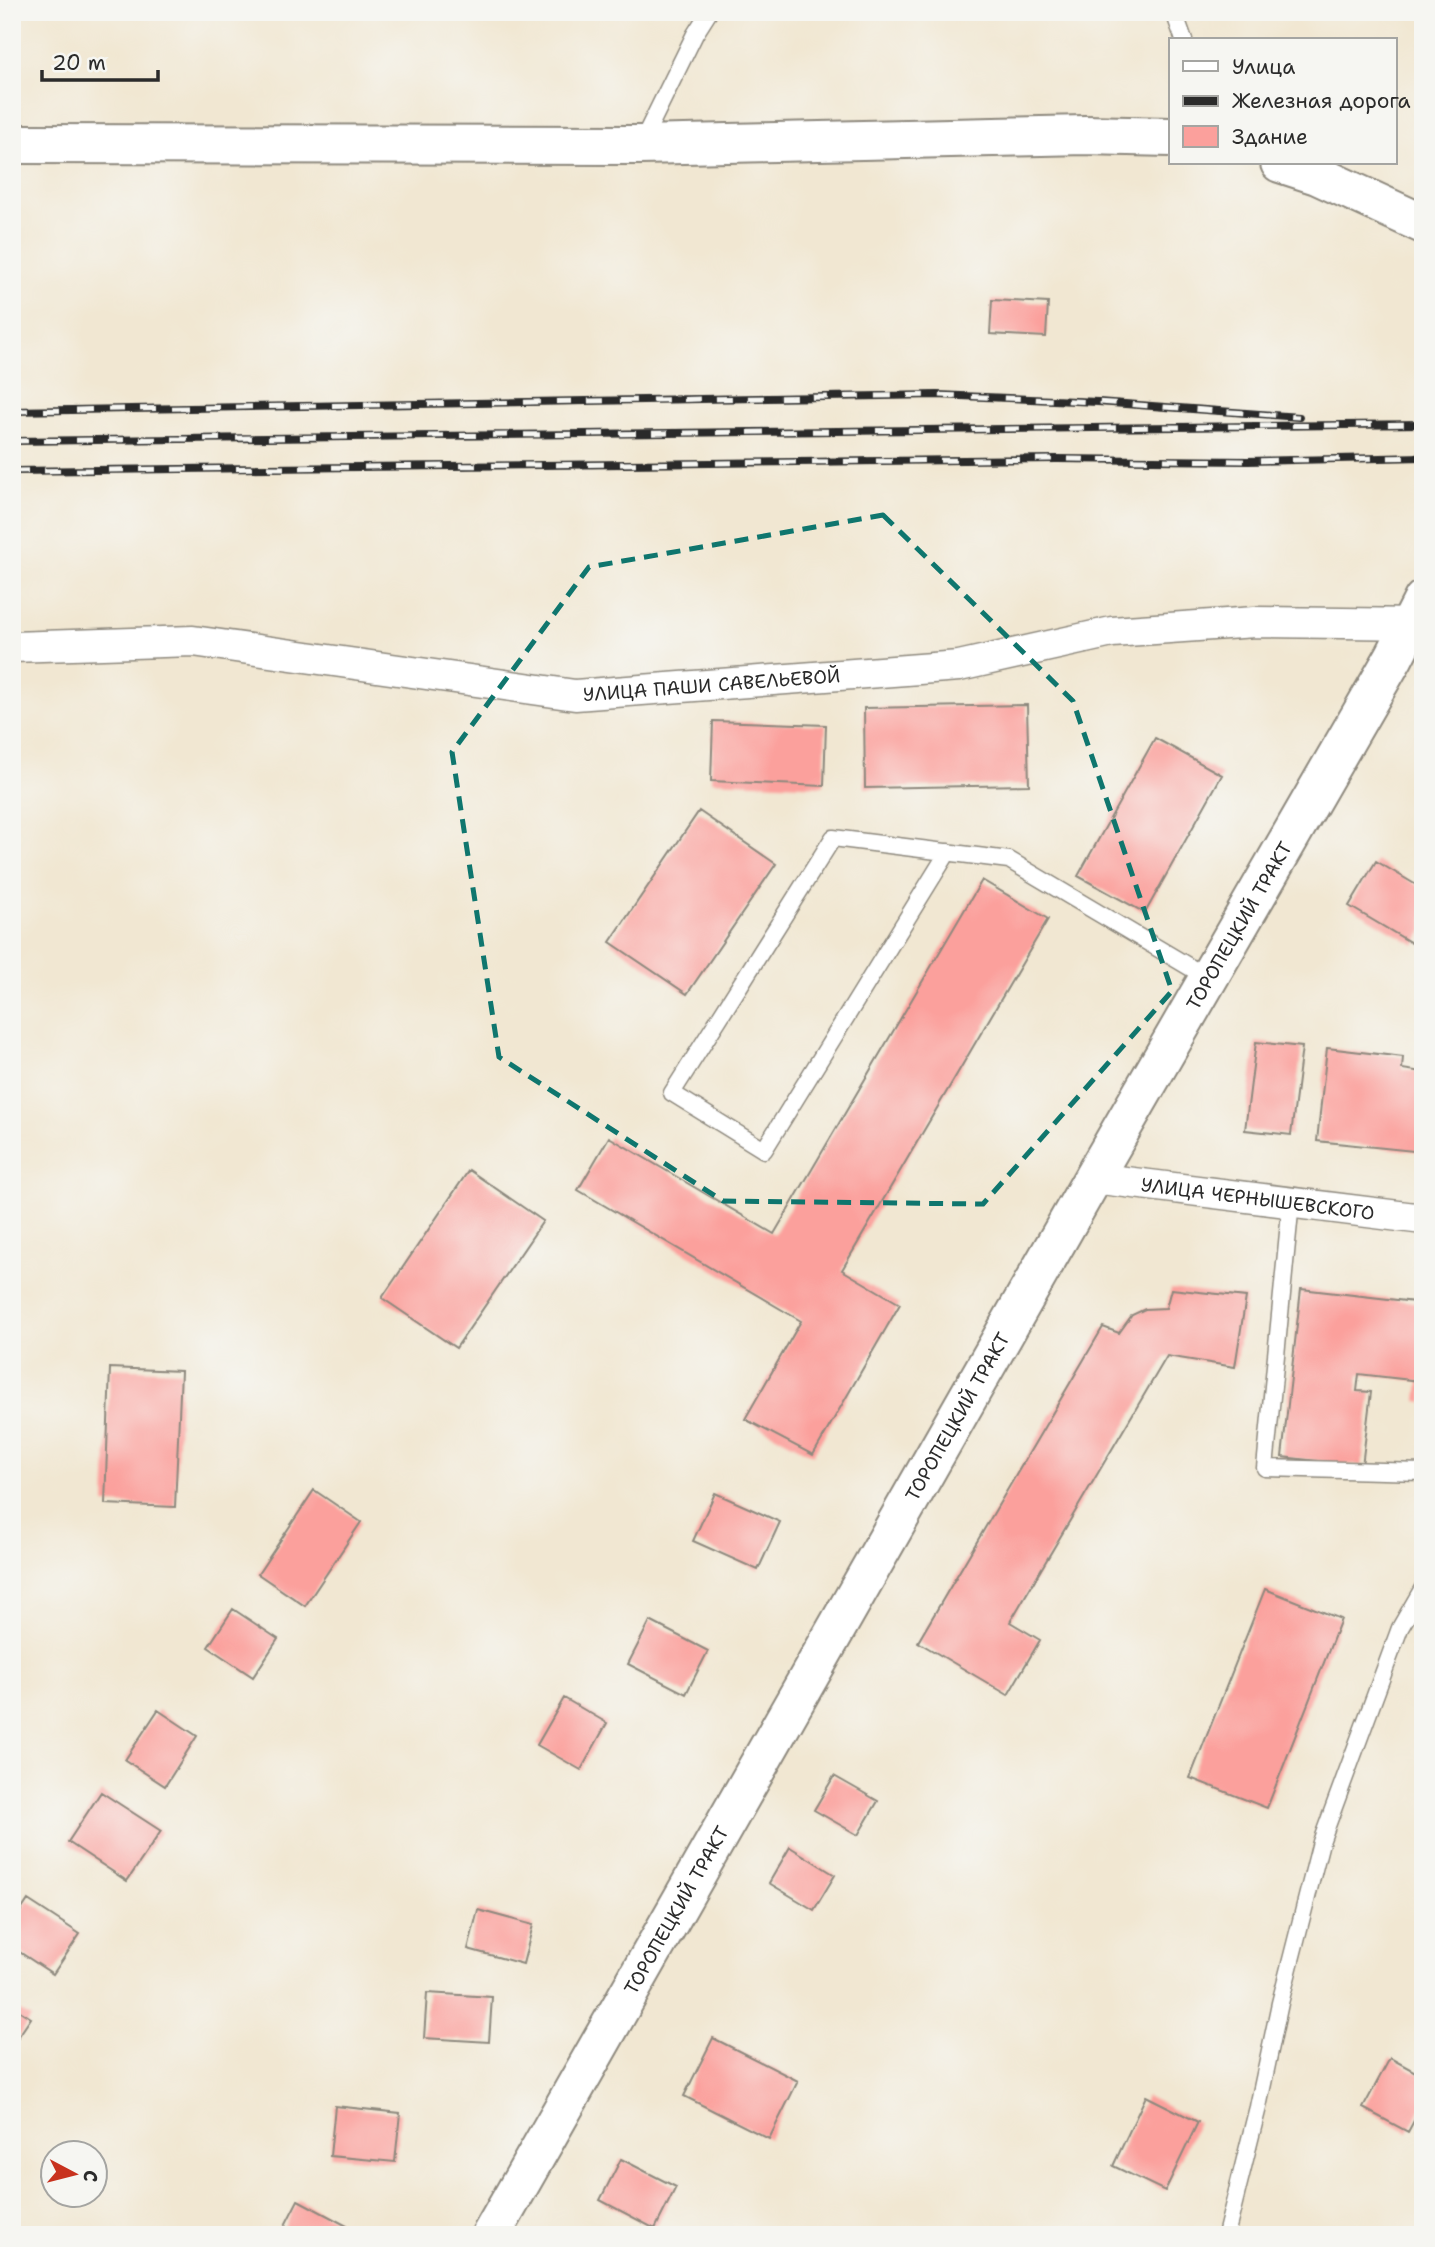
<svg xmlns="http://www.w3.org/2000/svg" width="1435" height="2247" font-family="'Shantell Sans',sans-serif">
  <style>
    .building { fill: #fba09c }
    .lines { fill: none; stroke-linecap: round; stroke-linejoin: round }
    .service-casing { stroke: #8e897e; stroke-width: 19 }
    .minor-casing { stroke: #8e897e; stroke-width: 33 }
    .tertiary-casing { stroke: #8e897e; stroke-width: 42 }
    .secondary-casing { stroke: #8e897e; stroke-width: 42 }
    .service { stroke: #fff; stroke-width: 16 }
    .minor { stroke: #fff; stroke-width: 30 }
    .tertiary { stroke: #fff; stroke-width: 38 }
    .secondary { stroke: #fff; stroke-width: 38 }
    .rail-casing { stroke: #2b2b2b; stroke-width: 8 }
    .rail { stroke: #f6f6f2; stroke-width: 5; stroke-dasharray: 16; stroke-linecap: butt }
    .marked { fill: none; stroke: #0f766e; stroke-width: 5; stroke-dasharray: 14 9; stroke-linejoin: round }
    .labels { text-anchor: middle; dominant-baseline: central; stroke-width: 5; stroke-linejoin: round; paint-order: stroke }
    .street-label { font-size: 19px; fill: #2b2b2b; stroke: #f6f6f2 }
  </style>
  <rect width="100%" height="100%" fill="#f6f6f2"/>
  <filter id="ink" filterUnits="userSpaceOnUse"><feTurbulence type="fractalNoise" baseFrequency=".0143" numOctaves="2"/><feDisplacementMap in="SourceGraphic" scale="14" xChannelSelector="R" yChannelSelector="G"/><feConvolveMatrix kernelMatrix="1 2 1 2 8 2 1 2 1" color-interpolation-filters="sRGB"/></filter>
  <filter id="wash" filterUnits="userSpaceOnUse"><feTurbulence type="fractalNoise" baseFrequency=".00686" numOctaves="4" result="noise"/><feDisplacementMap in="SourceGraphic" scale="28" xChannelSelector="R" yChannelSelector="G"/><feGaussianBlur stdDeviation="1.57" result="paint"/><feColorMatrix in="noise" values="0 0 0 0 0 0 0 0 0 0 0 0 0 0 0 0 0 1.4 0 .05"/><feComposite in="paint" operator="in"/></filter>
  <g filter="url(#wash)">
    <rect width="100%" height="100%" fill="#f1e7d2"/>
    <g id="blocks">
      <path class="building" d="M992,300L1048,303L1046,337L990,334Z
        M1027,705L1029,785L865,788L864,708Z
        M713,721L826,725L824,786L711,781Z
        M1155,738L1222,775L1145,913L1078,876Z
        M699,811L776,864L687,994L610,942Z
        M1376,861L1423,889V931L1415,945L1349,906Z
        M982,880L1048,919L842,1270L900,1304L813,1455L745,1419L801,1321L578,1190L609,1137L774,1234Z
        M1256,1042L1302,1047L1291,1135L1245,1130Z
        M1327,1048L1403,1057L1402,1069L1423,1072V1152L1317,1141Z
        M469,1170L543,1221L456,1348L382,1298Z
        M1171,1289L1246,1297L1235,1367L1167,1356L1010,1622L1040,1640L1008,1695L918,1642L1103,1327L1119,1333L1132,1315L1145,1309L1166,1308Z
        M1301,1289L1423,1303V1402L1417,1401L1419,1381L1359,1374L1357,1391L1371,1392L1362,1466L1282,1457Z
        M110,1368L181,1371L175,1507L105,1504Z
        M314,1490L361,1522L305,1606L258,1574Z
        M715,1493L780,1522L758,1570L693,1541Z
        M1265,1589L1341,1619L1267,1808L1190,1778Z
        M233,1609L278,1639L253,1677L208,1647Z
        M650,1621L708,1651L686,1694L628,1664Z
        M564,1698L607,1723L581,1770L537,1745Z
        M158,1710L197,1736L165,1786L125,1760Z
        M834,1776L878,1801L858,1835L814,1810Z
        M101,1792L161,1831L127,1881L68,1842Z
        M790,1847L835,1875L814,1910L769,1883Z
        M28,1900L80,1934L53,1974L12,1947V1924Z
        M478,1910L533,1925L523,1964L468,1949Z
        M427,1993L492,1997L489,2042L424,2038Z
        M12,2006L31,2018L12,2046Z
        M713,2038L798,2081L769,2139L684,2096Z
        M1390,2058L1423,2076V2104L1408,2132L1363,2108Z
        M1146,2096L1198,2122L1165,2191L1113,2166Z
        M335,2106L400,2113L395,2162L330,2156Z
        M621,2159L676,2187L655,2229L600,2200Z
        M298,2200L347,2226L343,2235H280Z"/>
    </g>
  </g>
  <g filter="url(#ink)">
    <use href="#blocks" fill-opacity="0" stroke="#8e897e" stroke-width="2"/>
    <g class="lines">
      <g class="service-casing">
        <path id="service" d="M1174,12L1184,40
          M641,144L695,34L709,12
          M948,852L764,1150L672,1093L833,838L1009,860L1208,978
          M1291,1202L1265,1468L1423,1472
          M1226,2235L1258,2107L1280,2003L1321,1842L1400,1628L1423,1588"/>
      </g>
      <g class="minor-casing">
        <g id="minor">
          <path id="s1" d="M12,647L193,641L575,695L959,666L1112,632L1255,622L1423,624"/>
          <path id="s2" d="M1093,1178L1423,1219"/>
        </g>
      </g>
      <g class="tertiary-casing">
        <path id="tertiary" d="M12,144L640,145L1085,135L1171,137
          M1280,163L1317,175L1423,224"/>
      </g>
      <g class="secondary-casing">
        <g id="secondary">
          <path id="s3" d="M491,2235L1093,1178L1394,657L1423,600"/>
        </g>
      </g>
      <use href="#service" class="service"/>
      <use href="#minor" class="minor"/>
      <use href="#tertiary" class="tertiary"/>
      <use href="#secondary" class="secondary"/>
      <g class="rail-casing">
        <path id="rail" d="M12,411L937,395L1098,402L1299,417
          M12,441L1423,424
          M12,471L1057,459L1248,461L1423,457"/>
      </g>
      <use href="#rail" class="rail"/>
    </g>
  </g>
  <path class="marked" d="M883,515L1073,701L1172,991L983,1204L723,1201L499,1057L452,752L589,567Z"/>
  <g class="labels">
    <g class="street-label">
      <text stroke="none"><textPath href="#s1" startOffset="704">УЛИЦА ПАШИ САВЕЛЬЕВОЙ</textPath></text>
      <text stroke="none"><textPath href="#s3" startOffset="1508">ТОРОПЕЦКИЙ ТРАКТ</textPath></text>
      <text stroke="none"><textPath href="#s2" startOffset="166">УЛИЦА ЧЕРНЫШЕВСКОГО</textPath></text>
      <text stroke="none"><textPath href="#s3" startOffset="942">ТОРОПЕЦКИЙ ТРАКТ</textPath></text>
      <text stroke="none"><textPath href="#s3" startOffset="374">ТОРОПЕЦКИЙ ТРАКТ</textPath></text>
    </g>
  </g>
  <rect width="1435" height="2247" fill="none" stroke="#f6f6f2" stroke-width="42"/>
  <rect x="1169" y="38" width="228" height="126" fill="#f6f6f2" stroke="#a5a5a2" stroke-width="2"/>
  <rect x="1183" y="61" width="35" height="10" fill="#ffffff" stroke="#a5a5a2" stroke-width="2"/>
  <text x="1232" y="74" font-size="21" fill="#2b2b2b">Улица</text>
  <rect x="1183" y="96" width="35" height="10" fill="#2b2b2b" stroke="#a5a5a2" stroke-width="2"/>
  <text x="1232" y="108" font-size="21" fill="#2b2b2b">Железная дорога</text>
  <rect x="1183" y="126" width="35" height="21" fill="#fba09c" stroke="#a5a5a2" stroke-width="2"/>
  <text x="1232" y="144" font-size="21" fill="#2b2b2b">Здание</text>
  <g transform="translate(74 2174) rotate(97)"><circle r="33" fill="#f6f6f2" stroke="#a5a5a2" stroke-width="2"/>
  <path d="M0-5L12 26L0 18L-12 26Z" fill="#c8321e"/>
  <text y="-10" font-size="19" font-weight="bold" text-anchor="middle" fill="#2b2b2b">С</text>
  </g>
  <path d="M42 70v10h116v-10" fill="none" stroke="#2b2b2b" stroke-width="3.5"/>
  <text x="52" y="70" font-size="21" fill="#2b2b2b" stroke="#f6f6f2" stroke-width="5" paint-order="stroke">20 m</text>
</svg>
